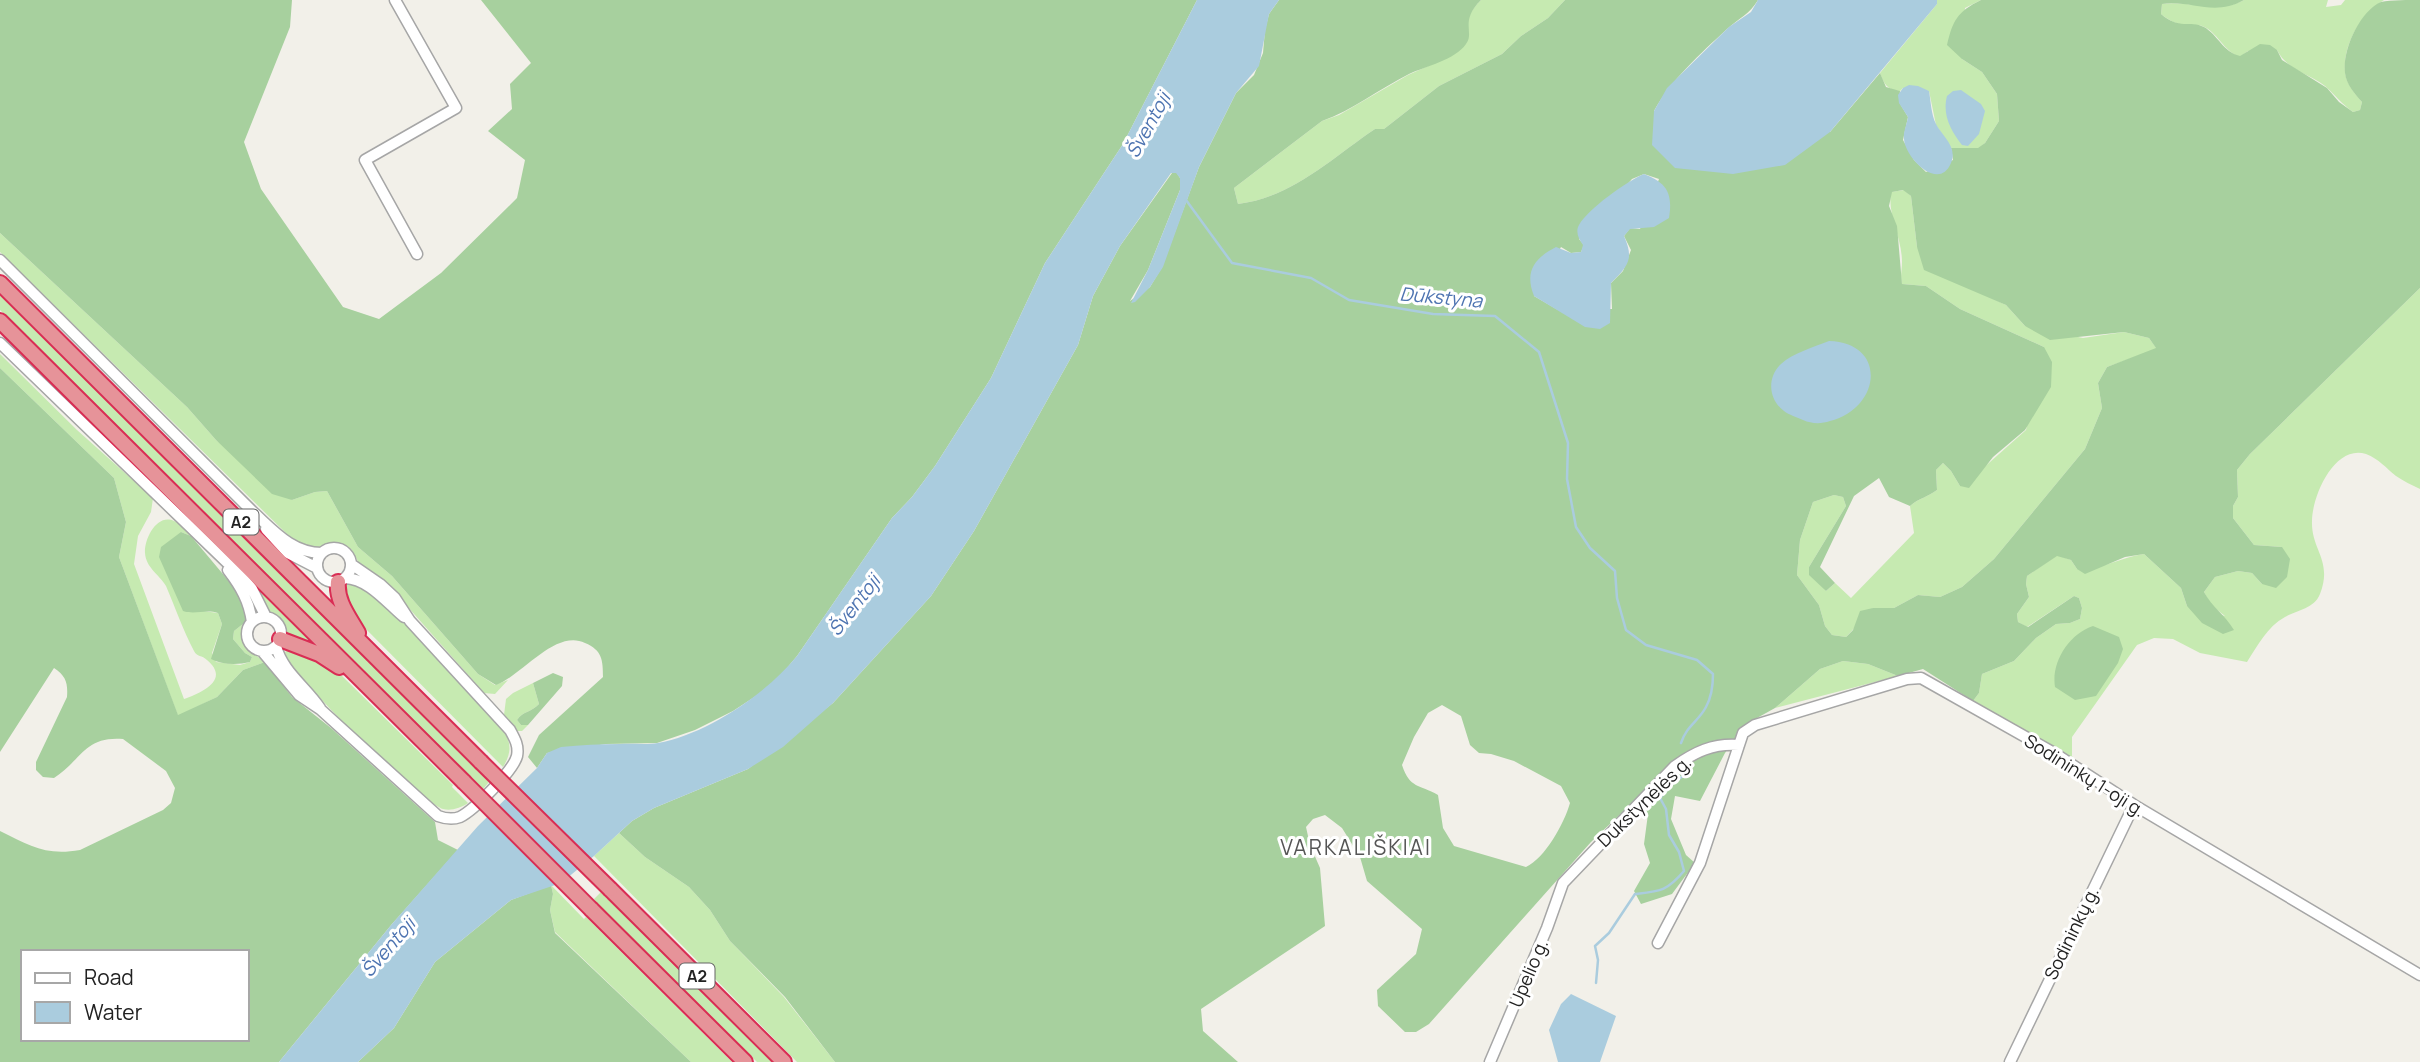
<svg xmlns="http://www.w3.org/2000/svg" width="2420" height="1062" font-family="Manrope,sans-serif">
  <style>
    .grass { fill: #c6eab1 }
    .forest { fill: #a7d09e; fill-rule: evenodd }
    .water { fill: #aaccde }
    .lines { fill: none; stroke-linecap: round; stroke-linejoin: round }
    .stream { stroke: #aaccde; stroke-width: 2.5 }
    .minor-casing { stroke: #a6a6a6; stroke-width: 13 }
    .highway-casing { stroke: #d92d54; stroke-width: 18 }
    .minor { stroke: #fff; stroke-width: 10 }
    .highway { stroke: #e69399; stroke-width: 14 }
    .highway-bridge-casing { stroke: #d92d54; stroke-width: 18; stroke-linecap: butt }
    .highway-bridge { stroke: #e69399; stroke-width: 14 }
    .labels { text-anchor: middle; dominant-baseline: central; stroke-width: 6; stroke-linejoin: round; paint-order: stroke }
    .shield { fill: #fff; stroke: #646464; stroke-width: 2 }
    .shield-label { font-size: 16px; font-weight: bold; fill: #222 }
    .street-label { font-size: 18px; fill: #222; stroke: #fff }
    .water-label { font-size: 19px; font-style: italic; fill: #4e74b1; stroke: #fff }
    .quarter-label { font-size: 21px; letter-spacing: 2px; fill: #555; stroke: #fff }
  </style>
  <rect width="100%" height="100%" fill="#f2f0e9"/>
  <path class="grass" d="M1481,0H1565L1548,18L1521,36L1502,54L1439,86L1384,129H1375C1332,158 1291,198 1238,204L1234,188L1322,121L1339,115L1408,75L1446,58L1469,35C1465,20 1470,11 1481,0Z
    M1937,0H1981L1965,8L1962,59L1982,72L1997,94L1999,121L1985,143L1978,149L1951,148L1936,125L1929,91L1903,88L1900,91C1887,90 1884,84 1880,73L1937,4Z
    M2244,0H2328L2326,7L2341,5L2345,0H2384C2361,15 2343,43 2345,72C2346,83 2355,94 2362,102L2360,110L2353,112C2342,104 2335,95 2325,86C2308,73 2287,70 2277,50L2248,51L2240,57C2223,51 2218,32 2202,26C2197,24 2191,26 2185,25C2176,24 2168,20 2161,14L2162,4C2189,0 2218,14 2244,0Z
    M1904,190L1911,196L1917,247L1981,293L2006,305L2025,326L2083,338L2124,332L2149,338L2157,349L2107,367L2098,383L2102,408L2085,449L1994,559L1962,587L1940,597L1918,595L1894,608H1873L1846,637L1832,635L1825,626L1819,605L1797,575L1800,540L1813,502L1834,495L1843,497L1846,506L1809,567L1826,591L1835,583L1851,598L1914,533L1910,506C1919,498 1928,497 1937,490L1936,470L1943,463L1951,471L1960,486L1981,470L2026,430L2044,347L1960,309L1926,286L1902,284C1900,276 1902,270 1902,262C1902,237 1887,215 1891,192Z
    M0,233L187,407L216,440L292,500L315,492L327,491L358,547L392,576L478,674L495,685L508,680L495,694L484,693L399,597L360,565L351,549L336,543L315,549L297,544L0,252Z
    M2420,288V489C2412,485 2403,481 2396,476C2386,468 2379,459 2366,454C2334,444 2312,497 2312,521C2311,550 2333,560 2320,594C2314,609 2297,610 2285,617C2267,627 2258,645 2247,662L2200,653L2173,639L2154,638L2137,645L2072,737V756L2078,763L1973,701L1979,693L1982,674L2014,661L2036,638L2056,624L2070,623L2080,619L2082,608L2079,598L2074,596L2027,627L2018,622L2017,614L2029,597L2026,584L2027,576L2057,555L2071,560L2077,569C2104,569 2119,558 2144,554L2181,588L2187,606L2225,616L2211,605L2204,592L2215,577L2238,571L2252,573L2262,584L2282,547L2254,545L2233,518V506L2238,497L2237,470L2250,454Z
    M0,291L477,768L489,782L483,789L470,778L0,310Z
    M0,354L77,430L153,498L151,512L138,536L134,564L184,699C201,693 231,680 207,660C202,655 197,657 194,651C183,630 175,607 166,586C159,574 146,568 145,553C144,539 157,513 174,521C180,523 186,531 191,536L181,532L203,611L218,613L222,624L212,653L216,662L240,665L250,662L252,657L245,653L233,639L234,631L248,620L242,638L250,651L265,662L243,670L217,697L178,716L119,557L126,522L114,478L0,368Z
    M351,583L373,595L408,626L500,726C511,740 513,751 503,767L355,618L344,590L346,585Z
    M264,593L314,645L285,634C281,616 263,613 261,594Z
    M292,648L328,665L340,674L453,785L452,787L468,803C461,808 451,811 443,809C422,803 285,670 285,652Z
    M1843,661L1868,664L1898,676L1775,708L1820,669Z
    M533,683L539,704C532,712 523,711 517,720L521,725H528L522,731H517L504,715L506,699L513,693Z
    M619,833L645,857L689,887L710,910L730,941L784,997L835,1062H797L594,856Z
    M551,885L584,919L586,917L732,1062H691L555,932L550,910L553,894Z
    M601,892L607,899L609,898L775,1062H757L597,904L594,899Z"/>
  <path class="forest" d="M0,0H292L290,27L244,142L261,189L343,307L379,319L441,273L517,198L525,160L488,131L512,109L510,84L531,63L481,0H1197L1123,144L1045,263L991,378L935,466L912,497L892,518L797,656L781,675L762,692L733,711L695,730L657,743L606,744L547,753L537,768L528,757L539,735L603,677C603,660 602,650 585,643C555,629 523,675 496,685L478,674L392,576L358,547L327,491L315,492L292,500L272,494L216,440L187,407L0,233Z
    M1279,0H1481C1459,22 1475,32 1466,44C1455,60 1426,66 1409,74C1379,89 1353,110 1322,121L1234,188L1238,204C1291,198 1332,158 1375,129H1384L1439,86L1502,54L1521,36L1548,18L1565,0H1758C1750,14 1738,19 1727,29C1700,54 1672,79 1654,111L1830,132L1880,73L1886,87L1900,91L1899,102L1908,117L1903,140L1914,160L1926,172L1953,160L1951,148H1978L1985,143L1999,121L1997,94L1982,72L1962,59L1947,45C1953,20 1957,12 1981,0H2244C2214,17 2192,0 2162,4L2161,14C2179,30 2190,20 2204,27C2218,35 2223,52 2240,56L2260,44L2270,45L2277,50L2282,60L2327,88L2339,102L2353,112L2360,110L2362,102C2355,94 2346,84 2345,73C2342,50 2360,11 2381,2C2391,0 2409,0 2420,0V288L2250,454L2237,470L2238,497L2233,506V518L2254,545L2282,547L2290,559L2287,577L2276,588L2262,584L2252,573L2238,571L2215,577L2204,592C2212,607 2225,615 2234,630L2223,634L2202,623L2187,606L2181,588L2144,554L2125,557L2085,574L2077,569L2071,560L2057,556L2027,576L2026,584L2029,597L2017,614L2018,622L2028,627L2074,596L2079,598L2082,608L2080,619L2070,623L2056,624L2036,638L2014,661L1982,674L1979,693L1973,701L1923,669L1898,676L1868,664L1843,661L1820,669L1775,708L1748,723L1725,753L1700,801L1675,796L1671,819L1686,855L1695,863L1672,894L1641,904L1634,891L1650,863L1644,844L1648,814L1643,806L1630,805L1591,842L1429,1024L1416,1032H1405L1378,1006L1377,990L1416,954L1422,929L1367,881L1360,857L1342,828L1325,815L1313,819L1306,827L1310,845L1320,868L1325,926L1201,1009L1203,1031L1238,1062H835L785,997L730,941L710,910L689,887L645,857L619,833L632,821L654,808L748,769L833,703L931,596L974,531L1078,345L1093,296L1120,246L1172,173H1177L1180,178V190L1148,270L1130,301L1150,287L1162,267L1199,167L1236,93L1254,75L1263,53L1265,30L1269,14ZM1644,174L1659,179L1640,229L1630,228L1624,236L1631,250L1623,271L1611,283L1612,309L1558,310L1534,296L1561,247L1571,253L1581,252L1584,245L1579,239L1632,179ZM1903,190L1911,196L1917,247L1924,270L2006,305L2025,326L2050,340L2124,332L2149,338L2156,348L2107,367L2098,383L2102,408L2085,449L1994,559L1962,587L1940,597L1918,595L1894,608H1873L1860,611L1853,630L1846,637L1832,635L1825,626L1819,605L1797,575L1800,540L1813,502L1834,495L1843,497L1846,506L1809,567V575L1826,591L1835,583L1820,567L1854,496L1879,478L1889,497L1910,506C1919,498 1928,497 1937,490L1936,470L1943,463L1951,471L1960,486L1969,488L1993,457L2025,430L2051,387L2052,362L2044,347L1960,309L1926,286L1902,284L1897,226L1889,206L1892,192ZM1442,705L1461,716L1470,745L1479,753L1491,754L1514,761L1561,786L1570,803C1564,824 1545,858 1526,867L1454,846L1443,828L1438,795C1419,784 1410,789 1402,765L1414,737L1428,713Z
    M0,368L114,478L126,522L119,557L178,715L217,697L243,670L265,662L292,697L331,728L435,822L438,840L458,850L392,924L279,1062H0V831C30,846 46,856 80,850L163,810L171,803L175,788L166,771L123,739C84,736 82,760 54,778L43,777L36,770V762L67,697C68,683 66,676 54,668L0,752ZM23,952H247V1039H23Z
    M181,532L191,536L243,598L248,620L234,631L233,639L245,653L252,657L250,662C238,665 222,665 211,659L222,624L218,613C206,609 195,615 183,611L159,557L161,547Z
    M2093,626L2119,637L2123,649L2118,663L2096,696L2075,700L2055,687C2051,662 2069,634 2093,626Z
    M553,673L563,677L562,686L528,725H521L517,720C523,711 532,712 539,704L533,683Z
    M551,885L553,894L550,910L555,933L691,1062H358L394,1028L435,962L511,900Z"/>
  <path class="water" d="M1197,0H1279L1269,14L1259,66L1236,93L1199,167L1163,267L1150,287L1135,302L1131,303L1148,270L1180,190V178L1176,173H1171L1120,246L1093,296L1078,345L974,531L931,596L833,703L783,747L748,769L654,808L632,821L594,856L561,883L511,900L435,962L394,1028L358,1062H279L392,924L478,826L537,768L547,753L561,747C581,745 600,744 620,744C632,743 646,745 658,743C707,734 766,694 797,656L892,518L912,497L935,466L991,378L1045,263L1123,144Z
    M1758,0H1937V4L1830,132L1785,165L1733,174L1675,168L1652,145L1654,111L1667,88L1729,27L1751,12Z
    M1909,85L1918,86L1929,91C1931,102 1931,114 1936,124C1942,136 1958,147 1951,163C1939,192 1905,158 1904,139C1903,132 1907,124 1908,117L1899,103L1898,95L1903,88Z
    M1961,90L1981,104L1985,111L1979,134L1968,146L1962,145C1951,131 1942,115 1947,96L1953,91Z
    M1644,174C1667,183 1673,193 1669,218L1654,227L1630,229L1624,236C1634,259 1629,265 1611,283L1610,323L1600,329L1585,327L1534,296C1524,271 1535,258 1556,247L1571,253L1581,252L1583,245C1579,239 1575,232 1579,225C1588,209 1627,181 1644,174Z
    M1829,341C1888,343 1881,408 1830,421C1821,424 1812,424 1803,420C1797,417 1789,415 1784,411C1768,399 1767,377 1781,364C1793,353 1814,347 1829,341Z
    M1571,994L1616,1016L1600,1062H1558L1549,1030L1561,1004Z"/>
  <g class="lines">
    <path class="stream" d="M1186,200L1232,263L1311,278L1349,300L1433,314L1495,316L1539,352L1568,443L1567,479L1576,527L1590,548L1615,571L1617,598L1626,630L1646,645L1697,660L1713,674C1713,686 1712,696 1706,707C1698,722 1687,725 1681,743
      M1596,983L1598,960L1595,946L1609,933L1635,894C1661,891 1667,891 1684,871L1679,852L1669,835L1666,809L1660,798L1672,784L1691,770L1689,766"/>
    <g class="minor-casing">
      <path id="minor" d="M395,0L456,108L365,160L417,254
        M0,260L253,512C274,531 292,553 322,553
        M0,343L242,577L252,589L266,617
        M266,529L288,553L317,568
        M317 565a17 17 0 1 1 34 0a17 17 0 1 1-34 0Z
        M228,570C241,587 249,601 252,622
        M345,578C369,579 387,603 404,617
        M247 634a17 17 0 1 1 34 0a17 17 0 1 1-34 0Z
        M276,646C282,671 306,687 320,708
        M262,651L299,695L320,709L438,816C446,819 452,820 460,817C474,810 513,771 517,756C519,746 515,739 510,730L410,621L395,598L380,584L351,564
        M1658,943L1700,863L1743,733L1755,725L1907,679L1921,678L2054,753L2134,805L2420,975
        M1490,1062L1547,928L1563,883L1675,766C1695,752 1713,743 1739,745
        M2010,1062L2134,805"/>
    </g>
    <g class="highway-casing">
      <path id="highway" d="M0,283L481,762
        M0,321L464,782
        M338,582C336,601 349,617 358,633
        M280,639L319,654L339,667
        M610,889L784,1062
        M591,909L745,1062"/>
    </g>
    <use href="#minor" class="minor"/>
    <use href="#highway" class="highway"/>
    <g class="highway-bridge-casing">
      <path id="highway-bridge" d="M481,762L610,889
        M464,782L591,909"/>
    </g>
    <use href="#highway-bridge" class="highway-bridge"/>
  </g>
  <g class="labels">
    <g class="shield">
      <rect x="223.5" y="509.5" width="35" height="25" rx="5"/>
      <rect x="679.5" y="963.5" width="35" height="25" rx="5"/>
    </g>
    <g class="shield-label">
      <text x="241" y="522">A2</text>
      <text x="697" y="976">A2</text>
    </g>
    <g class="street-label">
      <text transform="translate(2085 775) rotate(32)">Sodininkų 1-oji g.</text>
      <text transform="translate(1644 801) rotate(-44)">Dukstynėlės g.</text>
      <text transform="translate(2071 933) rotate(-64)">Sodininkų g.</text>
      <text transform="translate(1528 973) rotate(-67)">Upelio g.</text>
    </g>
    <g class="water-label">
      <text transform="translate(1148 125) rotate(-61)">Šventoji</text>
      <text transform="translate(1441 297) rotate(5)">Dūkstyna</text>
      <text transform="translate(854 605) rotate(-52)">Šventoji</text>
      <text transform="translate(388 947) rotate(-49)">Šventoji</text>
    </g>
    <g class="quarter-label">
      <text x="1356" y="847">VARKALIŠKIAI</text>
    </g>
  </g>
  <rect x="21" y="950" width="228" height="91" fill="#ffffff" stroke="#a7a7a7" stroke-width="2"/>
  <rect x="35" y="973" width="35" height="10" fill="#ffffff" stroke="#a7a7a7" stroke-width="2"/>
  <text x="84" y="985" font-size="21" fill="#222222">Road</text>
  <rect x="35" y="1002" width="35" height="21" fill="#aaccde" stroke="#a7a7a7" stroke-width="2"/>
  <text x="84" y="1020" font-size="21" fill="#222222">Water</text>
</svg>
